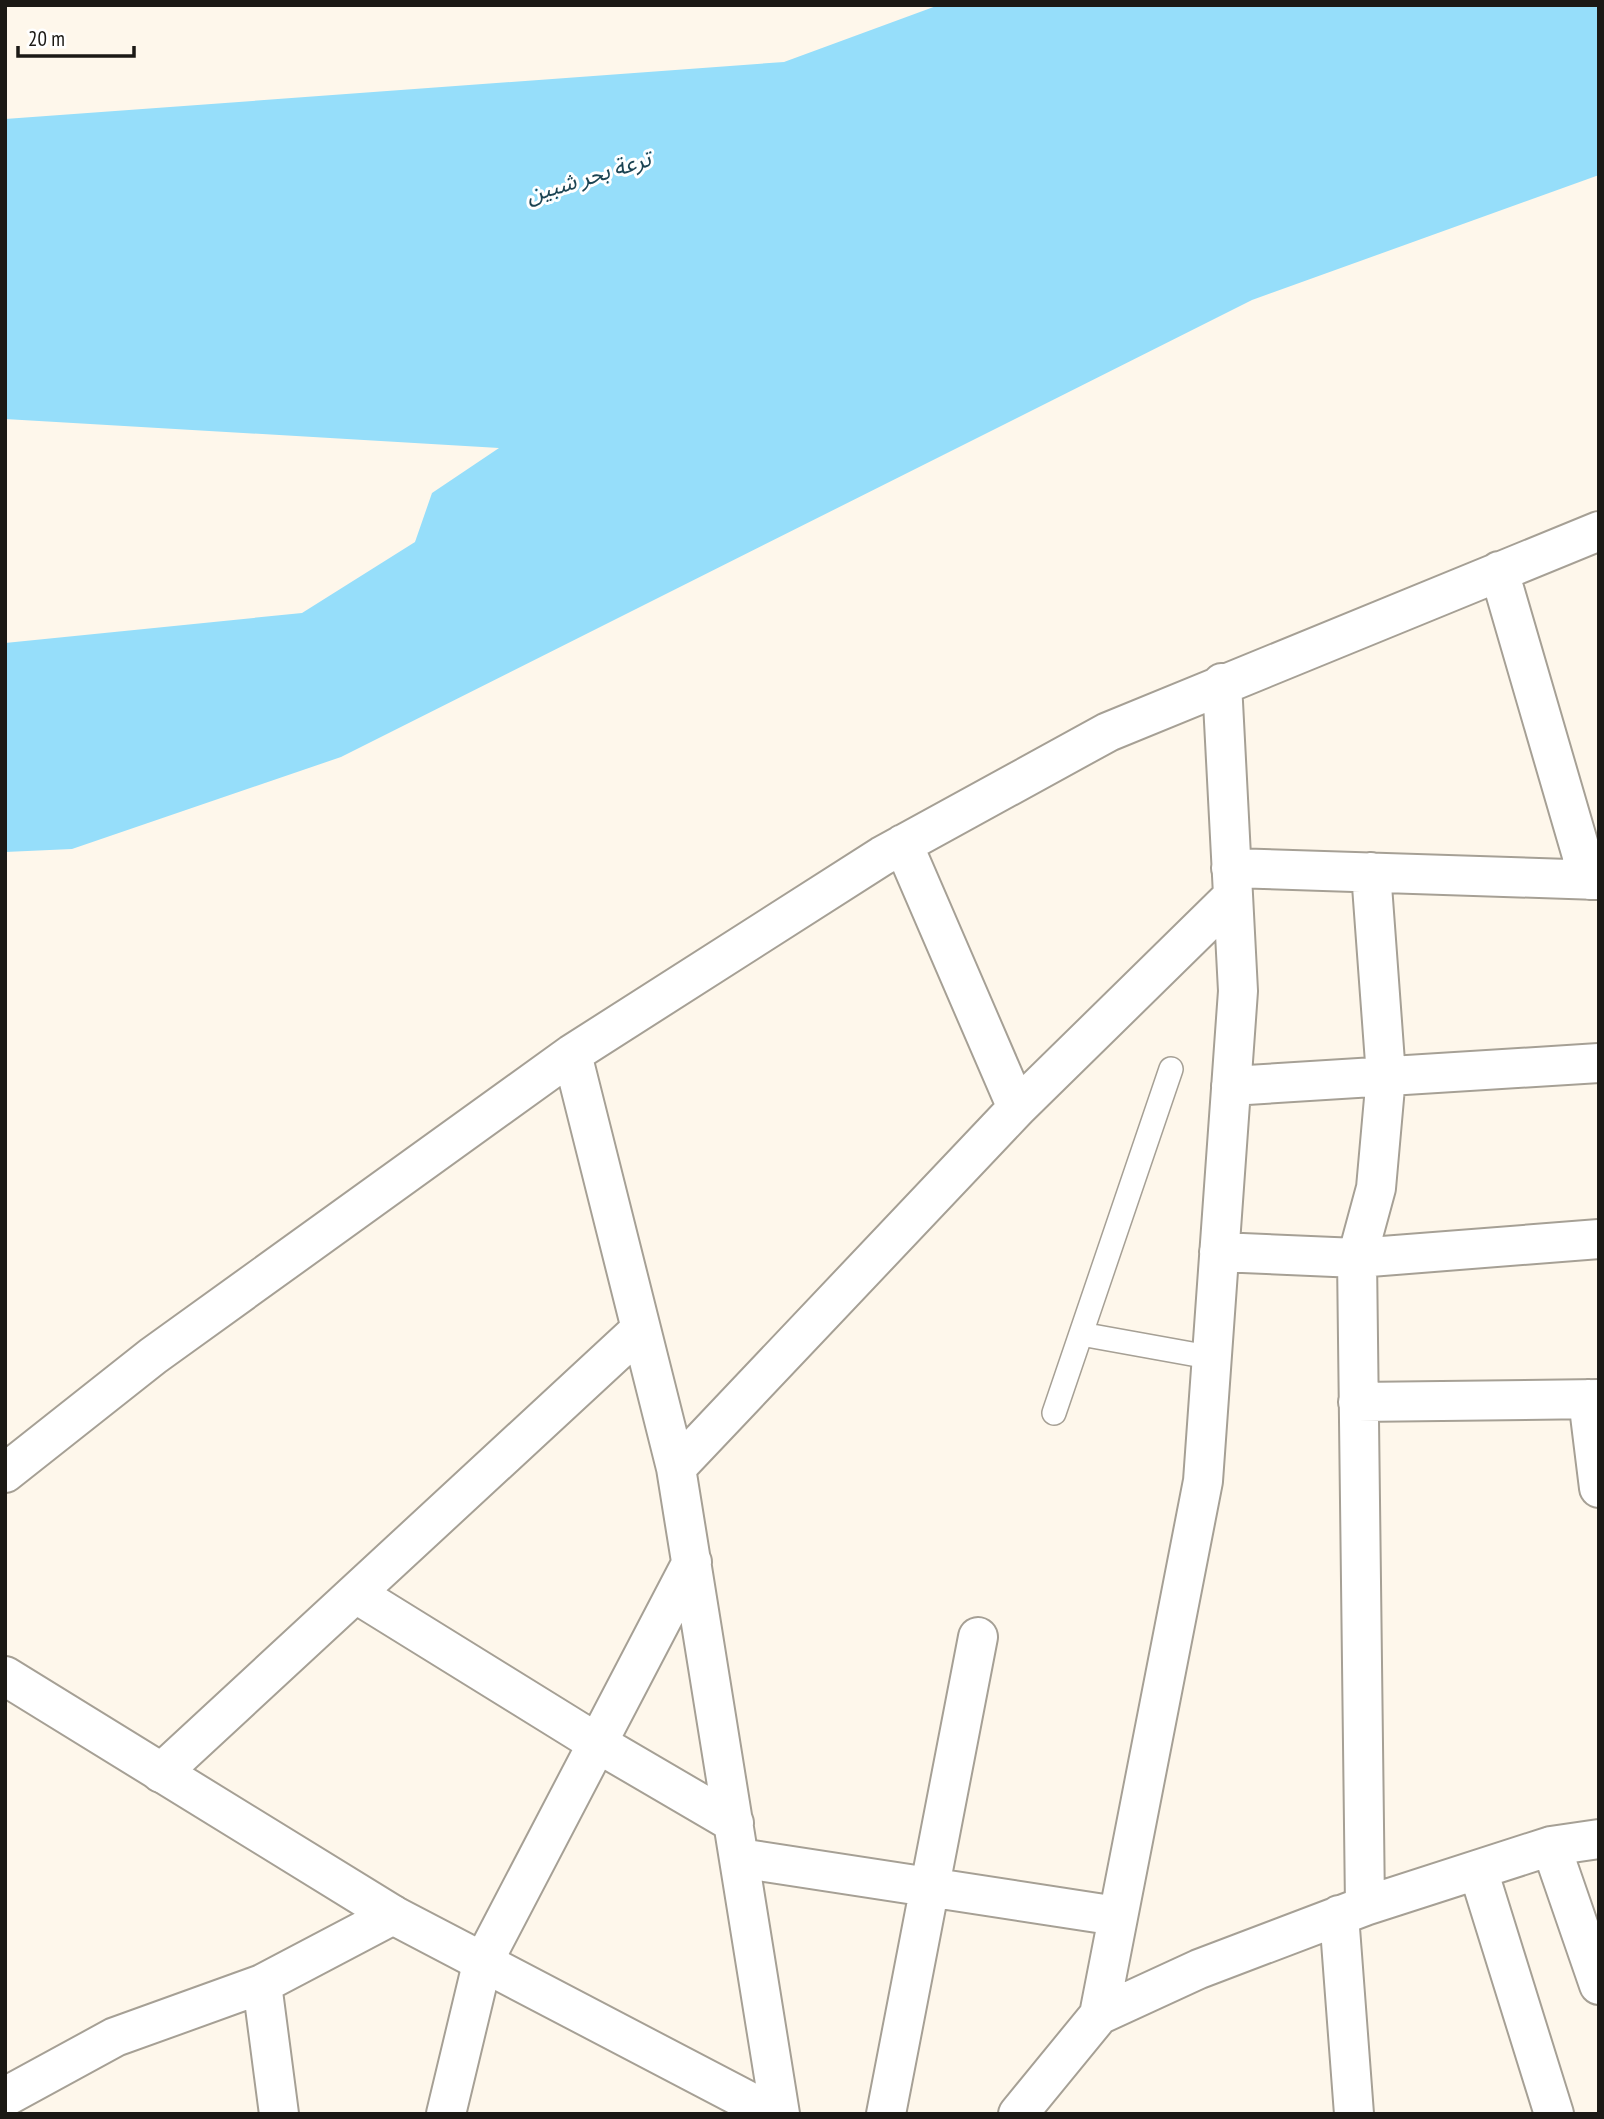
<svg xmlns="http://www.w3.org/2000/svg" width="1604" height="2119" font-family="'PT Sans Narrow','Noto Sans Arabic',sans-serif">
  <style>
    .water { fill: #96defa }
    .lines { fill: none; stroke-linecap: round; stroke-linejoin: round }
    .lane-casing { stroke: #a6a095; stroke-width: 26 }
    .street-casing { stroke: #a6a095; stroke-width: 42 }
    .secondary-casing { stroke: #a6a095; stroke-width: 42 }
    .lane { stroke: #fff; stroke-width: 23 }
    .street { stroke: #fff; stroke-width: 38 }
    .secondary { stroke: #fff; stroke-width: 38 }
    .labels { text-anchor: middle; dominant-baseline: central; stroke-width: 6; stroke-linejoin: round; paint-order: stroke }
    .water-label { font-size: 23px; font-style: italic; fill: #1b4453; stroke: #fff }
  </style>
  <rect width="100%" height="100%" fill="#fef7eb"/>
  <path class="water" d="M939,5H1599V175L1252,300L341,757L72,849L5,852V643L302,613L415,542L432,493L499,448L5,419V119L784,62Z"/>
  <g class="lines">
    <g class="lane-casing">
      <path id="lane" d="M1081,1334L1214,1358
        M1054,1413L1171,1069"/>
    </g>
    <g class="street-casing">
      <path id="street" d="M1499,571L1589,880
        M903,844L1017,1108
        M1231,868L1599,880
        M572,1054L676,1468L780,2114
        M1231,1086L1599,1063
        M1219,1252L1357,1258L1599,1239
        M1588,1399L1599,1488
        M1358,1402L1599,1399
        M676,1468L1017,1108L1233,896
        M5,1473L153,1356L572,1054L882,856L1108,732L1599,531
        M358,1595L597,1743L734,1823
        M161,1773L641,1329
        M1551,1846L1599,1985
        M739,1858L1117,1916
        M1478,1870L1554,2114
        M1365,1906L1357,1258L1376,1188L1386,1076L1371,872
        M1339,1915L1354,2114
        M262,1984L279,2114
        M1099,2015L1203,1481L1238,991L1222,683
        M5,2097L115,2037L262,1984L393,1915
        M446,2114L482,1964L692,1562
        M886,2114L978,1637
        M1018,2114L1099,2015L1199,1969L1365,1906L1551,1846L1599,1839"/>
    </g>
    <g class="secondary-casing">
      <path id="secondary" d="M5,1676L393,1915L773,2114"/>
    </g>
    <use href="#lane" class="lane"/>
    <use href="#street" class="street"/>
    <use href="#secondary" class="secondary"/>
  </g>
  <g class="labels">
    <g class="water-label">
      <text transform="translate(588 176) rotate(-17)">ترعة بحر شبين</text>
    </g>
  </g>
  <rect width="1604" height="2119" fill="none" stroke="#1b1915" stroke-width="14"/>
  <path d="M18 46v10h116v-10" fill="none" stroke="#1b1915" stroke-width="3.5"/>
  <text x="28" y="46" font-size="21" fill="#1b1915" stroke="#ffffff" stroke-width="5" paint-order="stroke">20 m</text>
</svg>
